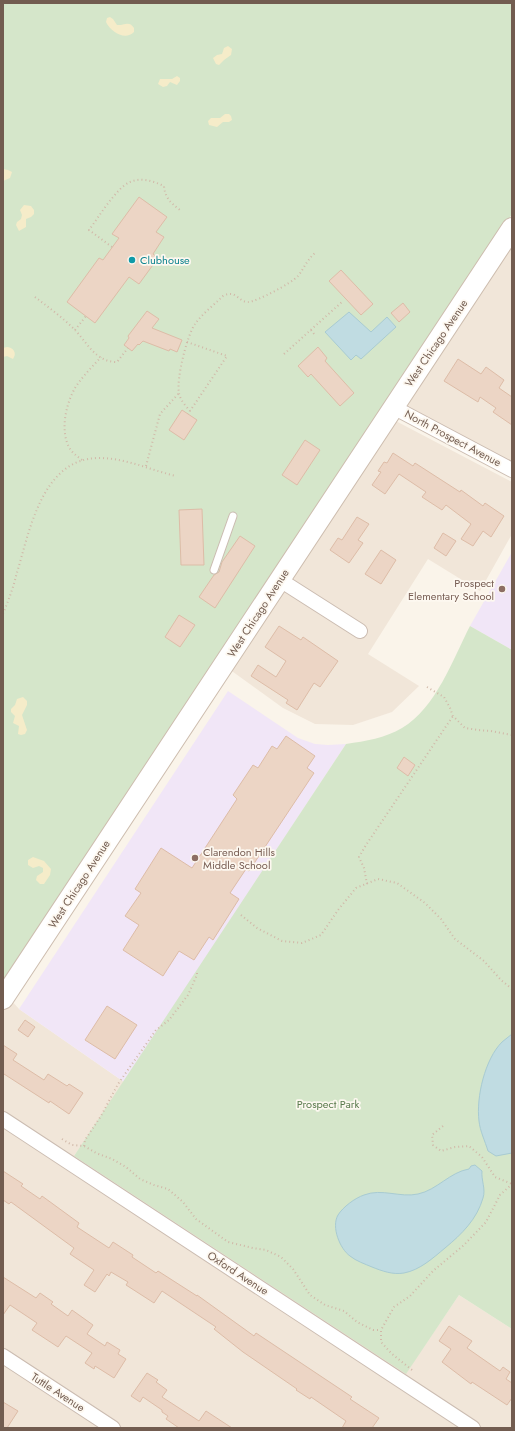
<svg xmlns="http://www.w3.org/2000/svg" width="515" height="1431" font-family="Jost,sans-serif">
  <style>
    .residential { fill: #f1e6d9 }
    .education { fill: #f1e6f7 }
    .green { fill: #d5e6ca }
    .sand { fill: #f5ecc9 }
    .water { fill: #c0dce2; stroke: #a8cbd2 }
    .building { fill: #ecd5c5; stroke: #ddbca7 }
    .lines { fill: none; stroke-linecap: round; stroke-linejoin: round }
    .service-casing { stroke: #cbbcb1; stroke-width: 9 }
    .minor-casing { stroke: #cbbcb1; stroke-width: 16 }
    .secondary-casing { stroke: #cdbdaf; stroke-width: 22 }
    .path { stroke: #d1b8a8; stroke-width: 2; stroke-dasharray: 1 3; stroke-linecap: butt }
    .service { stroke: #fff; stroke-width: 7 }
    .minor { stroke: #fff; stroke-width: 14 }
    .secondary { stroke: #fff; stroke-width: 20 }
    .culture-dot { fill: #0f9aa8; stroke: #fdf8f0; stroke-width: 1.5 }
    .education-dot { fill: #8d6e63; stroke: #fdf8f0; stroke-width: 1.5 }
    .labels { text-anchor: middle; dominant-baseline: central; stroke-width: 3.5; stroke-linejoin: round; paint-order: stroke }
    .culture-label { font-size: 11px; fill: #0d838f; stroke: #fdf8f0; text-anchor: start }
    .street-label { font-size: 11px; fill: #725c50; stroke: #fdf8f0 }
    .education-label { font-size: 11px; fill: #785e54; stroke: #fdf8f0; text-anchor: end }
    .park-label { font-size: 11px; fill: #5a7b4d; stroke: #fdf8f0 }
  </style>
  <rect width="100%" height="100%" fill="#faf4ea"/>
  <path class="residential" d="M512,241V463L404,405Z
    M392,419L512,482V534L480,591L428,559L368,654L419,686L392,712L353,725L315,724L283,708L229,669Z
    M10,999L19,1009L124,1082L74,1156L406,1373L459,1295L512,1329V1428H3V1010Z"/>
  <path class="education" d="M512,552V650L470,626Z
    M228,691L298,738L315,744L328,745L346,744L124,1082L19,1009Z"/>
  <path class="green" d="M3,3H512V214L3,982Z
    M470,626L512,650V1329L459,1295L406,1374L74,1156L346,744C366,741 385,738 402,728C436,708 453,659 470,626Z"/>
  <path class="sand" d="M110,17L113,19L117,25C123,26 129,20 134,28V32C125,41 111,32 106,22L107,18Z
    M228,46L232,49L231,55L224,60L219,65L216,64L213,58L217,55L222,54L224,48Z
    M177,76L180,78V81L177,85L170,82L167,86L163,87L158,84L160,79H172Z
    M225,114H229L231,116L232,120L229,122H223L217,127L209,125L208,121L211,118H220Z
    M3,169L8,170L12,172L10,178L3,181Z
    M24,205L31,206L34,210V214L31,217L26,219V227L19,231L16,225L17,222L21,219L22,215L20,210Z
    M7,347C14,348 17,353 13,359L7,356L3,357V348Z
    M23,697L27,701V705L22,715L27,730L25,734L21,735L18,734L19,726L13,723L15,716L11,712V709L15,705L17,699Z
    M33,857L44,861L51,869L50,875L44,884H40L36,880L37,876L43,872V868L39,866L33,868L28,865V860Z"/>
  <path class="water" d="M349,312L371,332L387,317L396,327L361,359L356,355L351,360L325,332Z
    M512,1034V1153L496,1156L488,1151C485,1141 480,1131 479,1121C476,1097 485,1059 502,1042C505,1039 509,1037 512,1034Z
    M475,1165L482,1171C481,1180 486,1189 483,1198C477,1219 462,1234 445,1248C433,1258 420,1270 404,1273C393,1275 382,1271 372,1267C365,1264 356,1261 350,1256C340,1249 331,1227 338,1215C343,1207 355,1198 364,1195C382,1188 400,1198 418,1194C437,1190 450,1172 469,1169L471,1166Z"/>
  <path class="building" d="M139,197L167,217L156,232L164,237L153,254L158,258L139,284L129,277L95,323L67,302L99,258L103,260L119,238L112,234Z
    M341,270L373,304L361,315L329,281Z
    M403,303L410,312L399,322L391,313Z
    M147,311L159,319L152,328L182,340L177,352L170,349L169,351L143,341L139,345L138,344L132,351L124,345L129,338L128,336Z
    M318,347L327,358L325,361L354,393L340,406L311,374L308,377L298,366Z
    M458,359L481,374L486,367L504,380L499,388L512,397V425L493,412L496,408L480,397L478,402L444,381Z
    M182,410L197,420L184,440L169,430Z
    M305,440L320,450L297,485L282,475Z
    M393,453L413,466L415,463L460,492L461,490L483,506L485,503L504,516L491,537L483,531L473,546L461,539L471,524L446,505L442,510L422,497L426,492L399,474L385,494L372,485L381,472L378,471L384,462L387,463Z
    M202,509L204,565H181L179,510Z
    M357,517L369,524L358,540L363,543L349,563L330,550L338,538L342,540Z
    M443,533L456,541L446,556L434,548Z
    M240,536L255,546L215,608L199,597L214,575L219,572L222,562Z
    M381,550L396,560L381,584L365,574Z
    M179,615L195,625L180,647L165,637Z
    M279,626L301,640L303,637L338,661L320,687L314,683L297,710L286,703L288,700L251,676L258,665L276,677L286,661L265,647Z
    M286,736L315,756L307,768L314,773L249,871L246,869L230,893L239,899L213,940L209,937L194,960L179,951L163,976L123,950L139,925L125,916L141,893L135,889L161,848L192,868L237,799L233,795L253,765L258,768L272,746L277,749Z
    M404,757L415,765L408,776L397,768Z
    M107,1006L137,1025L115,1059L85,1040Z
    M25,1020L35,1027L28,1037L18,1030Z
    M3,1045L17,1054L13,1060L44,1080L48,1074L67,1086L69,1084L83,1093L69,1114L50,1101L49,1103L4,1074L3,1076Z
    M3,1171L23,1184L21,1186L40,1199L42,1196L79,1223L77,1227L109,1248L113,1242L133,1255L132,1257L156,1273L158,1271L197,1296V1295L254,1336L256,1333L352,1397L350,1399L379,1418L372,1428H342L346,1421L311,1397L310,1399L296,1390L297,1389L243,1352L214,1329L216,1327L162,1291L154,1303L126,1285L128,1282L111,1272L109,1276L107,1274L95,1292L84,1285L94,1270L70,1254L74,1248L11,1202L9,1204L3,1200Z
    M3,1277L36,1298L40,1293L53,1302L51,1304L68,1316L72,1310L93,1325L87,1334L105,1346L107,1342L120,1350L118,1354L126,1359L114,1378L95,1366L94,1369L85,1363L92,1353L66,1336L58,1347L32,1330L37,1323L10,1305L3,1315Z
    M449,1326L472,1341L467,1348L500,1371L503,1367L510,1372L506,1379L512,1383V1398L507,1405L472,1382L471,1384L442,1362L451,1349L439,1341Z
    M147,1373L158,1380L156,1382L167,1390L162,1397L199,1421L206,1411L232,1428H179L166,1419L168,1416L162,1412V1410L143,1397L140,1402L131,1396Z
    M3,1402L18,1411L7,1428H3Z"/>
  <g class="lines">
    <g class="service-casing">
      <path id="service" d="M214,570L233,516"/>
    </g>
    <g class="minor-casing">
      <path id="minor" d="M393,407L512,470
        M280,580L360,631
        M3,1119L473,1428
        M3,1356L113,1428"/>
    </g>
    <g class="secondary-casing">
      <path id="secondary" d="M3,999L512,228"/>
    </g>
    <path class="path" d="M112,247L89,230C98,218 117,187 130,182C141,177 153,181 164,186C165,198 171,203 180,210
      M35,297C48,307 62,317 74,329C87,342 95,362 117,362L128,348
      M75,330L86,316
      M311,330L314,334
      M187,342L227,356L188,414
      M284,354L343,301
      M190,411C186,406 180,400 179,393C176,380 187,335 195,324C202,314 214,305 223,296C236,289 238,302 248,302C256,302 292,283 298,276C305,267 306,261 316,252
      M82,460C77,456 72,453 69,447C60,430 66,404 75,388C82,377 92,367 101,357
      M146,466L160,414L179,393
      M3,614C8,601 13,589 16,576C29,534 41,458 99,458C126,458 150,470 176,476
      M427,687L444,697L450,708L453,716L465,728L478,730L491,731L512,735
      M367,884L364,868L359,857L366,845L453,716
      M241,915L257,928L282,941L302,943L321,935L338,910L356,888L378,879L397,883L425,903L441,919L455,939L484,961L501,980L512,989
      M443,1126L432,1135L433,1145L441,1151L455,1147L469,1146L482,1157L495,1177L512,1184
      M62,1139L72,1145L84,1146L96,1153L112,1159L126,1167L140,1179L154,1185L168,1189L183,1202L196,1219L228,1242L253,1248L266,1250L281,1257L293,1269L310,1295L325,1305L344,1311L357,1322L373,1330H381
      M84,1146L85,1140L101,1116L118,1084L156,1030L169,1020L188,995L197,975V970
      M412,1370L392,1354L381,1342V1330L394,1307L410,1296L433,1271L464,1245L486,1222L500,1195L512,1184"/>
    <use href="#service" class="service"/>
    <use href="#minor" class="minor"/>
    <use href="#secondary" class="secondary"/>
  </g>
  <circle class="culture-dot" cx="132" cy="260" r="4"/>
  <g class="education-dot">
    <circle cx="502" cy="589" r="4"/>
    <circle cx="195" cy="858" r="4"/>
  </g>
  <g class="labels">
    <g class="culture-label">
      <text x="140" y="260">Clubhouse</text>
    </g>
    <g class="street-label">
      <text transform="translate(436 343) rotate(-56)">West Chicago Avenue</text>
      <text transform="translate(453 438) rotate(28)">North Prospect Avenue</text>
      <text transform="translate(258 613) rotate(-57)">West Chicago Avenue</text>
      <text transform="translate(79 884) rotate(-57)">West Chicago Avenue</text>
      <text transform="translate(238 1273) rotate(33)">Oxford Avenue</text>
      <text transform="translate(58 1392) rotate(33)">Tuttle Avenue</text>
    </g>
    <g class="education-label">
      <text x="494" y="583">Prospect<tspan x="494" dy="13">Elementary School</tspan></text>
      <text x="203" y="852" text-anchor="start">Clarendon Hills<tspan x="203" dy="13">Middle School</tspan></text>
    </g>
    <g class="park-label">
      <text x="328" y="1104">Prospect Park</text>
    </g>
  </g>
  <rect width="515" height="1431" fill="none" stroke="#725c50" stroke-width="8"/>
</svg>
